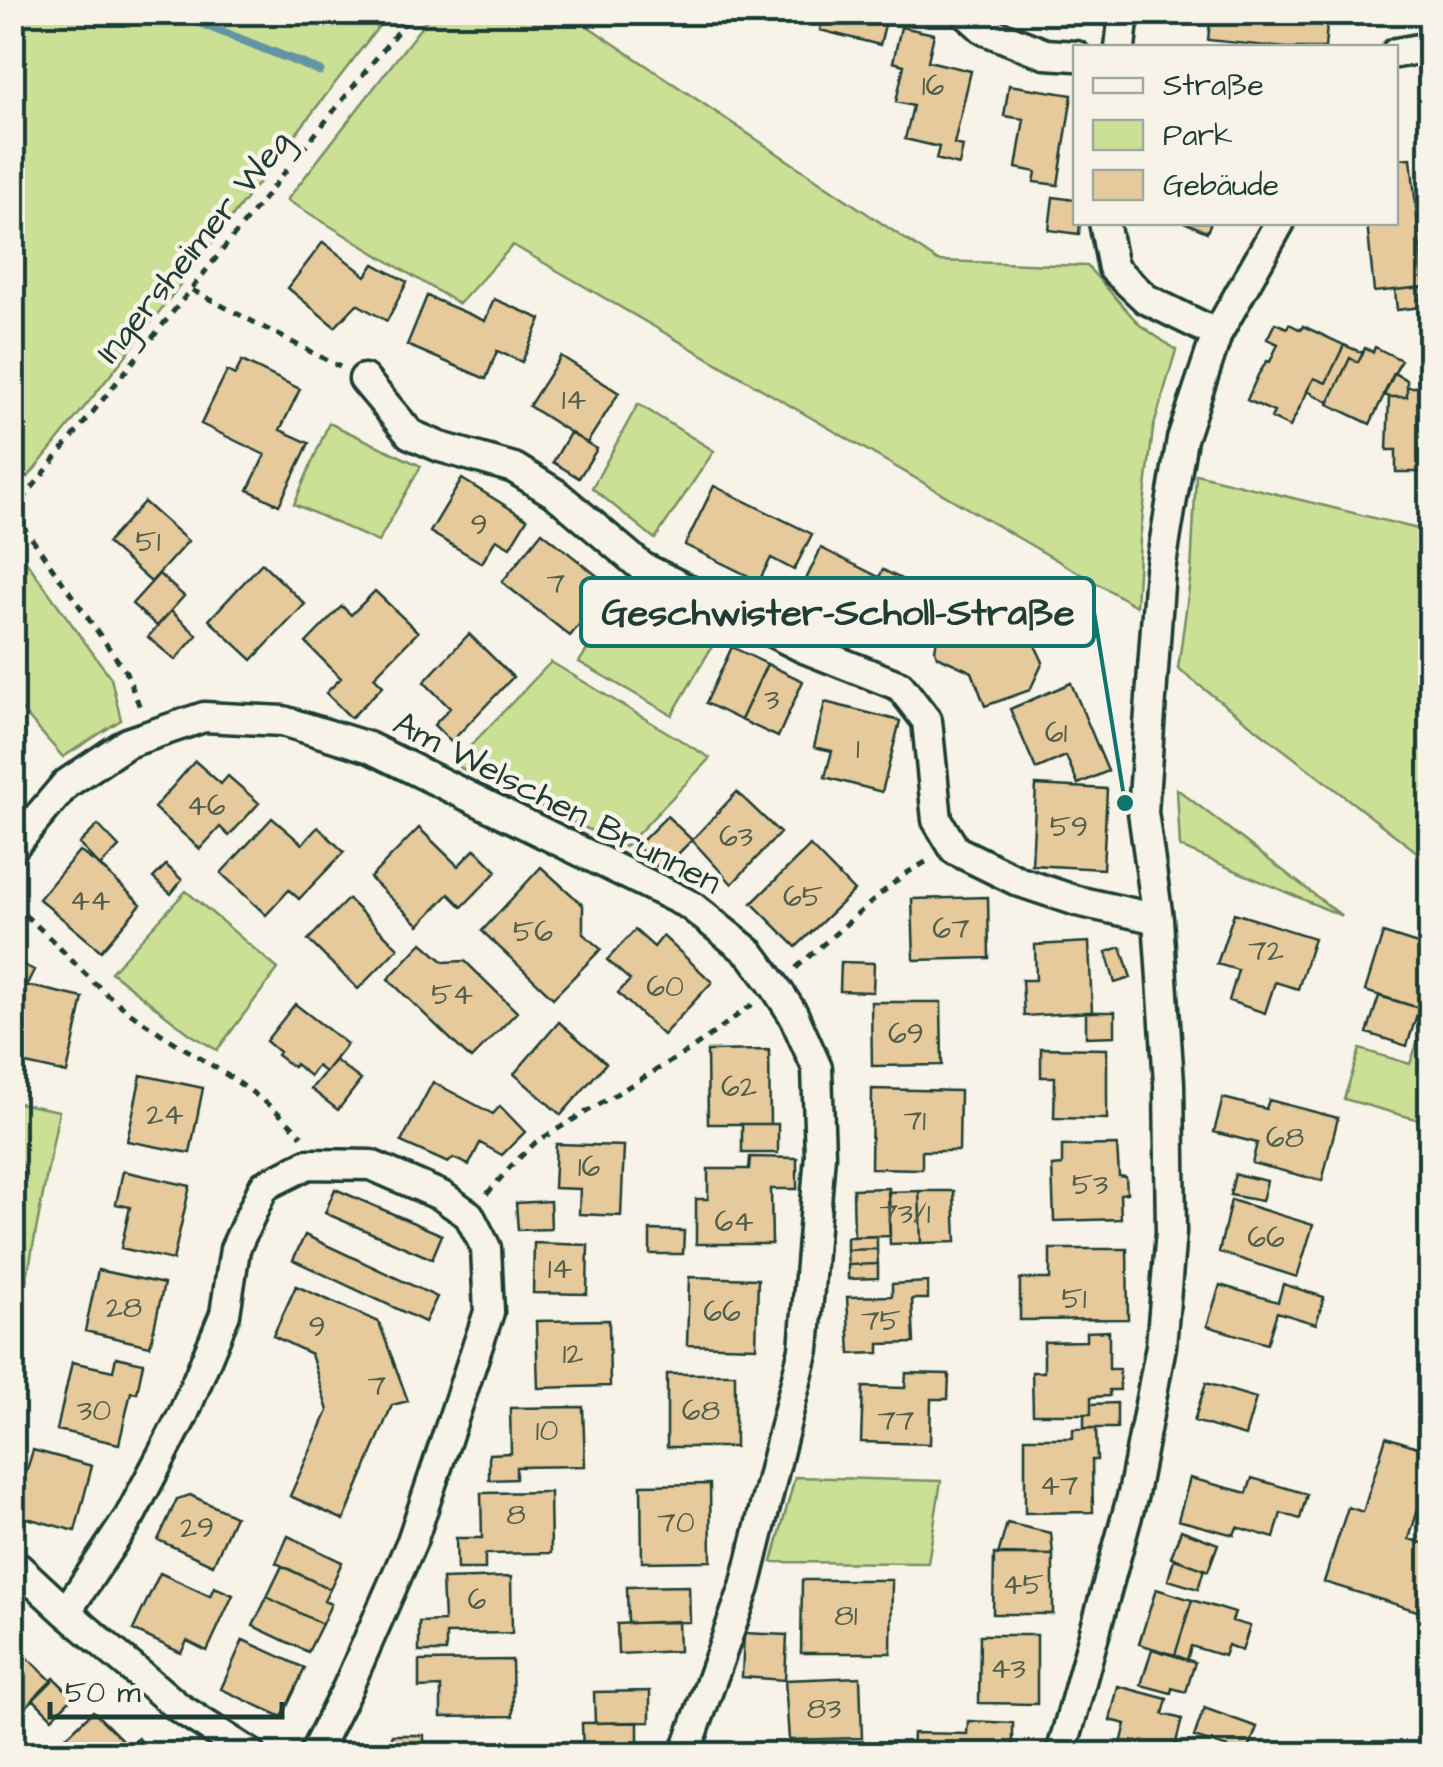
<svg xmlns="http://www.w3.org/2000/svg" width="1443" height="1767" font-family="'Architects Daughter',sans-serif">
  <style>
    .green { fill: #cce095; stroke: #768e64; stroke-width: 2.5 }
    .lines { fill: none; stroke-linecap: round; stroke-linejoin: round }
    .stream { stroke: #6394a6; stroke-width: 9 }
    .building { fill: #e6ca9b; stroke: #1f3d34; stroke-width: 2.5 }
    .street-casing { stroke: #1f3d34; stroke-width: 35 }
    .path { stroke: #1f3d34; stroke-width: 5; stroke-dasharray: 8 8; stroke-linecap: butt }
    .street { stroke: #f7f3e8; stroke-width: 28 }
    .labels { text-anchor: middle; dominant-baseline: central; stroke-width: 9; stroke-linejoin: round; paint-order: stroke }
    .number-label { font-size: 30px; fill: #51604e }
    .street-label { font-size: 35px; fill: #1f3d34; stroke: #f7f3e8 }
    .leader { fill: none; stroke: #0f766e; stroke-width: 4 }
    .callout-dot { fill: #0f766e; stroke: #f7f3e8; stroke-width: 4 }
    .callout { fill: #f7f3e8; stroke: #0f766e; stroke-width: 4 }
    .callout-label { font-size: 38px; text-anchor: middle; font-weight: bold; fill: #1f3d34 }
  </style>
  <rect width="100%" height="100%" fill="#f7f3e8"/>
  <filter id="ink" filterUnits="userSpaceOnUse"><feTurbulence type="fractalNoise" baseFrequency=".01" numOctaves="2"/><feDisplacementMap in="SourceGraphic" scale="20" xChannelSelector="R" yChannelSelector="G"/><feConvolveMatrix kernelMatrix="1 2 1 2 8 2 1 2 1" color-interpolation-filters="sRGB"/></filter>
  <g filter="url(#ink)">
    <path class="green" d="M13,12L389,13L116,368L13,496Z
      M432,13H568L938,261L1087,266L1140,325L1176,350L1153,429L1140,539L1136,606L513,245L459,304L287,200Z
      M638,404L714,451L655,539L592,488Z
      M329,423L421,466L378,542L294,504Z
      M1196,474L1430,532V862L1178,669L1191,573Z
      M18,550L111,678L121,720L63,757L13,700L12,556Z
      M632,582L720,633L672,715L579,662Z
      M551,662L710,758L625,847L453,764Z
      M1177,789L1342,916L1180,847Z
      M186,891L278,969L217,1050L190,1034L111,972Z
      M1430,1007V1123L1344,1099L1360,1049L1410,1064Z
      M13,1102L59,1111L19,1319L12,1317Z
      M795,1477L941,1481L928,1563L772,1562Z"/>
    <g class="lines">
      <path class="stream" d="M173,12L320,71
        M21,17V12"/>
    </g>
    <path class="building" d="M824,12H888L880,45L820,30Z
      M1021,12H1087L1086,20Z
      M1211,12H1328L1325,48H1286L1208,40Z
      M901,27L934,34L928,61L971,71L954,144L963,146L959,165L936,159L939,147L905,139L913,106L896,102L904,65L893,62Z
      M1009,85L1072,95L1058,185L1034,182L1036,172L1016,168L1024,119L1004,116Z
      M1411,158L1424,287L1374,292L1367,222H1396V159Z
      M1053,197L1076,200V222H1080L1079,234L1049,230Z
      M1184,222H1211L1207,232Z
      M323,242L366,276L374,264L407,282L387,321L357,304L335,327L288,288Z
      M1424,287V294H1420L1421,307L1397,310L1395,290Z
      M427,296L485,321L494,299L541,319L522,362L497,351L486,379L407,345Z
      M1275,323L1287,328L1289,324L1301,330L1303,326L1344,345L1326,383L1314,378L1290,427L1271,418L1274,412L1247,400L1258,375L1267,361L1270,362L1278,344L1267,339Z
      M1344,345L1363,353L1358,362L1350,358L1329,402L1307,391L1314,378L1326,383Z
      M1375,347L1401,360L1370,424L1328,404L1350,358L1358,362L1365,348L1373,352Z
      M561,356L619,393L587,443L529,406Z
      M242,361L300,389L280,430L309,443L279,505L248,490L265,455L201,424L227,371L235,375Z
      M1394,373L1407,380V397H1389L1384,394Z
      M1407,387H1428V418H1430V435H1428V472H1396V450H1387L1389,397H1407Z
      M570,433L597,449L579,478L553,462Z
      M462,479L527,519L510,547L496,539L482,563L430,532Z
      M714,486L812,534L794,570L771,558L759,581L685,545Z
      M144,502L188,541L151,582L107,543Z
      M542,532L610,586L570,636L502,582Z
      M821,548L879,577L883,570L929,593L908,635L872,617L861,640L793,607Z
      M262,563L305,604L252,660L209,620Z
      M159,574L184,596L157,626L132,604Z
      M973,580L999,592L1004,606L1021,616L1043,662L1030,690L985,706L972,672L937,656L935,650L939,627L957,591L965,595Z
      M375,591L418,632L374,677L383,686L351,718L326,693L341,678L306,643L342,606L351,615Z
      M171,611L197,635L175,660L148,637Z
      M469,634L513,677L451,742L434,725L450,708L424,682Z
      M732,647L767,664L741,720L706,703Z
      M767,664L803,681L778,737L741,720Z
      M1071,683L1108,771L1078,784L1066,756L1036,769L1010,709Z
      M825,702L900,721L882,792L825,777L832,751L814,747Z
      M12,736L25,748L12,760Z
      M195,761L221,784L228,776L259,803L229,836L220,827L200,849L154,808Z
      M1036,785L1107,789L1103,869L1032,865Z
      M737,792L780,833L732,884L692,840Z
      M667,816L692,840L661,871L637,846Z
      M272,818L302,844L318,827L344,852L299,899L289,890L266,915L221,873Z
      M98,825L119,847L100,866L79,844Z
      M419,828L458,866L475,849L497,871L462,907L449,894L419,925L370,878Z
      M810,846L854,891L796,947L752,903Z
      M79,851L100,866L141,904L101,951L39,899Z
      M166,865L182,880L171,894L153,878Z
      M541,867L583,905V934L601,949L553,998L482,931Z
      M988,897L989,958L914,960L912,899Z
      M348,899L398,948L358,989L308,940Z
      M1234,913L1314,938L1298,989L1275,982L1265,1013L1229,1001L1238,970L1217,964Z
      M635,930L654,947L663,936L712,982L663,1035L618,993L630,980L607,960Z
      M1383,933L1430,948V972L1419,1008L1365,991Z
      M1089,942L1092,1012L1024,1016L1022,980H1036L1035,945Z
      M422,943L444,962L465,961L517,1012L471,1059L388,979Z
      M1121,947L1131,978L1115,983L1106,952Z
      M12,959L34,970L21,996L12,991Z
      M841,962L874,963L873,992L840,991Z
      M26,985L83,998L67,1073L12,1061V1046Z
      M1379,996L1419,1008L1407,1046L1367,1033Z
      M871,1002H941L942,1065L872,1066Z
      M295,1004L347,1044L325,1072L317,1066L310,1076L295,1064L293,1067L277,1055L279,1052L266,1041Z
      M1086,1012H1115V1036L1086,1037Z
      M559,1022L606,1063L561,1115L514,1074Z
      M1041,1048L1107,1049V1119L1054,1118L1055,1077H1041Z
      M769,1050L770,1124H708L707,1051Z
      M335,1060L361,1080L338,1110L311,1089Z
      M141,1075L203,1088L190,1153L127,1141Z
      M433,1082L493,1114L500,1106L525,1132L502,1155L480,1143L469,1165L453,1158L448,1163L401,1142Z
      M872,1089L960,1091L959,1151H922V1169L871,1168Z
      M1223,1098L1266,1109L1269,1100L1338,1118L1322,1181L1252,1163L1257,1143L1214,1132Z
      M742,1124H778V1153H742Z
      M556,1144L624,1146L621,1216L579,1214L580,1189L554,1188Z
      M1117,1145L1119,1176L1126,1177L1127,1193L1120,1194L1121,1219L1054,1221L1052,1166L1062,1165V1146Z
      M750,1157L797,1158V1189H771L772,1244H696V1199H708V1169H749Z
      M123,1171L190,1186L173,1260L121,1248L130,1207L116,1204Z
      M1235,1174L1267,1181L1262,1201L1230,1195Z
      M889,1188L890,1236L854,1237L853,1189Z
      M335,1189L442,1235L432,1259L325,1213Z
      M919,1191H954L956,1242L921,1243Z
      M919,1191L921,1243L890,1244L888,1192Z
      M1231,1200L1313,1225L1297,1277L1219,1252Z
      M550,1201L551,1229L518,1230L516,1203Z
      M650,1230L684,1231L683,1254H650Z
      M305,1235L437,1297L425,1322L293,1260Z
      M877,1236V1249L847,1250V1237Z
      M534,1243L588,1245L587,1294L533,1293Z
      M877,1249L878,1264L848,1265L847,1250Z
      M1050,1249H1127L1128,1319L1020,1320V1279H1050Z
      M878,1264V1278L848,1279V1265Z
      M98,1270L164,1284L150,1346L85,1331Z
      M689,1277L758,1279L756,1347L687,1345Z
      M928,1282V1299H912L914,1343L879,1344V1353L850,1354L847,1297L892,1296V1284Z
      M1283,1284L1324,1297L1316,1324L1277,1312L1267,1344L1207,1326L1220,1285L1278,1302Z
      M296,1286L379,1322L408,1401L392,1405L344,1520L290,1496L328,1411L311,1354L273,1336Z
      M609,1320L610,1386L538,1388L536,1321Z
      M1109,1331V1369H1119L1120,1390H1109V1396L1091,1397V1414H1033L1032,1372H1044V1342L1086,1341V1332Z
      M116,1357L143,1363L137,1393L131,1392L119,1444L57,1430L72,1362L113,1371Z
      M906,1373L949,1374L948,1399H931L930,1444L861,1442L863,1387L905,1388Z
      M667,1374H735V1447H667Z
      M1206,1383L1256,1398L1245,1436L1194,1421Z
      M1117,1403V1428H1084V1414H1091V1404Z
      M583,1407L585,1466L516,1467V1479L489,1480V1454L511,1453L510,1408Z
      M1096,1428L1097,1460H1092L1093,1512L1025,1513V1438H1073V1429Z
      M1386,1437L1430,1451V1470L1409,1539L1430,1545V1615L1324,1582L1348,1507L1363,1512Z
      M33,1450L92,1466L75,1531L12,1514V1493L18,1471L26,1473Z
      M1190,1478L1247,1493L1252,1478L1307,1494L1300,1519L1281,1513L1274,1538L1237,1527L1234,1535L1178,1520Z
      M710,1484L711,1561L642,1562L641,1485Z
      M550,1492L551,1553L485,1554V1569H457L456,1538H482L481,1493Z
      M190,1495L235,1516L213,1565L158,1540L177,1499Z
      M1007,1523L1051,1533L1053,1555H998Z
      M1181,1530L1218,1544L1208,1571L1171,1557Z
      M288,1536L342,1562L330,1589L276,1563Z
      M994,1554L1053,1555V1614H993Z
      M1174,1559L1204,1569L1198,1589L1168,1580Z
      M282,1566L330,1589L324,1601L331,1604L322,1624L267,1597Z
      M160,1573L210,1596L214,1587L233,1595L207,1651L187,1641L181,1653L133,1630Z
      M511,1577L512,1633L446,1634V1652H419V1622L444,1621L442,1579Z
      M802,1580H892L891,1653H801Z
      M689,1586L690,1622L628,1623L627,1587Z
      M1156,1589L1192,1600L1175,1655L1139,1644Z
      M267,1597L322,1624L308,1652L253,1626Z
      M1192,1600L1235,1613L1232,1621L1250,1626L1242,1651L1228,1645L1224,1656L1191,1646L1187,1660L1175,1655Z
      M678,1621L679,1651L618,1654L617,1624Z
      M744,1633L787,1635L785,1680L742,1677Z
      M980,1635H1037V1704L979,1703Z
      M243,1640L305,1668L282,1717L221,1689Z
      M12,1643L52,1681L12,1721Z
      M1152,1649L1195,1662L1186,1692L1172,1688L1171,1693L1141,1685Z
      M512,1660L513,1716L441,1717V1687L419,1688V1661Z
      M860,1677L862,1738L789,1740L785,1680Z
      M54,1678L73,1697L52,1718L33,1699Z
      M1118,1686L1167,1699L1163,1714L1182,1719L1173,1754H1146L1120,1748L1126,1724L1110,1720Z
      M650,1691V1722L595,1723L594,1692Z
      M1204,1708L1257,1727L1247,1754L1194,1737Z
      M93,1711L129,1747L138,1738L154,1754H48Z
      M968,1721L1013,1723V1754H912L913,1733L967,1734Z
      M638,1722V1753L583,1754L582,1723Z
      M392,1735H424V1746H451V1754H415V1750H392Z
      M451,1746H486V1754H451Z"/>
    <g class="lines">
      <g class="street-casing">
        <path id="street" d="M965,12L985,30L1045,54L1076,56
          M1120,48L1124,12
          M1396,53L1430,47
          M1104,222L1113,268L1146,299L1217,334
          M364,379L410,434L440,447L514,468L556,494L642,567L804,648L900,686L927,721L937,820L955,850L1020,882L1077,901L1158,919
          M12,848L66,784L127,743L204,717L283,721L368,747L690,905L751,954L776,988L793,1014L817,1068L820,1155L804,1349L745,1587L685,1754
          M12,1562L66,1612L178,1707L251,1754
          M66,1612L130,1516L183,1415L225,1314L235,1249L264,1186L308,1164L371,1165L442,1196L469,1215L486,1248L489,1312L412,1541L347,1689L314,1754
          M1061,1754L1133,1494L1161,1346L1171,1232L1169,1083L1158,919L1143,812L1160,570L1182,439L1217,334L1280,222"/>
      </g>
      <path class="path" d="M192,290L340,367
        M13,512L126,672L141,710
        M12,513L413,12
        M12,905C50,933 78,971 114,1000C174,1049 249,1078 302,1136
        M796,968L884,891L905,874L931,859
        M487,1194L511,1166L536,1142L693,1048L753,1004"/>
      <use href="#street" class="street"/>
    </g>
  </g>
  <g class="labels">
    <g class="number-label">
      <text x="933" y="86">16</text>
      <text x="574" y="400">14</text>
      <text x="479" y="525">9</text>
      <text x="148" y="542">51</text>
      <text x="556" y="584">7</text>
      <text x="772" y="700">3</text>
      <text x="1056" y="733">61</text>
      <text x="858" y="749">1</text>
      <text x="206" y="806">46</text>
      <text x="1069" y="827">59</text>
      <text x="736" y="837">63</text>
      <text x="803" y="897">65</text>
      <text x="90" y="901">44</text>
      <text x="951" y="929">67</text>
      <text x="533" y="932">56</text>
      <text x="1266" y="951">72</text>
      <text x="665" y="987">60</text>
      <text x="452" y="995">54</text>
      <text x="906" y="1034">69</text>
      <text x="739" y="1087">62</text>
      <text x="165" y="1115">24</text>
      <text x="915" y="1121">71</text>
      <text x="1285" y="1138">68</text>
      <text x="589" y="1167">16</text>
      <text x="1090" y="1185">53</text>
      <text x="905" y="1214">73/1</text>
      <text x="734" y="1222">64</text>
      <text x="1266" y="1238">66</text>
      <text x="560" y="1269">14</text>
      <text x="1074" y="1299">51</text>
      <text x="124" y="1308">28</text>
      <text x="722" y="1312">66</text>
      <text x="881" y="1321">75</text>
      <text x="317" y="1327">9</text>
      <text x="573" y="1354">12</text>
      <text x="377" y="1386">7</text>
      <text x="94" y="1411">30</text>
      <text x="701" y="1411">68</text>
      <text x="896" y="1421">77</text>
      <text x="547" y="1431">10</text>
      <text x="1059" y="1486">47</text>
      <text x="516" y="1515">8</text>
      <text x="676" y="1523">70</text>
      <text x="197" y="1528">29</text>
      <text x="1023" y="1585">45</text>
      <text x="477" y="1600">6</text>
      <text x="846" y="1616">81</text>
      <text x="1008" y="1669">43</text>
      <text x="824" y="1709">83</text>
    </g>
    <g class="street-label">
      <text transform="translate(194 247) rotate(-51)">Ingersheimer Weg</text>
      <text transform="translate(557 803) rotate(27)">Am Welschen Brunnen</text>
    </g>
  </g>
  <path class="leader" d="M1125 803L1094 612"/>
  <circle class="callout-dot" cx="1125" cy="803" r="10"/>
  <rect class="callout" x="581" y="578" width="513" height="68" rx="10"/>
  <g class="callout-label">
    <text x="838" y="625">Geschwister-Scholl-Straße</text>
  </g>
  <rect width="1443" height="1767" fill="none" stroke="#f7f3e8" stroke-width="50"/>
  <rect x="25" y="25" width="1393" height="1717" fill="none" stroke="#1f3d34" stroke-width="4" filter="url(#ink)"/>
  <rect x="1073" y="45" width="325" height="180" fill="#f7f3e8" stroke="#a1aaa0" stroke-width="2.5"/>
  <rect x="1093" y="78" width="50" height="15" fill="#f7f3e8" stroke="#a1aaa0" stroke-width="2.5"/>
  <text x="1163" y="95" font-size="30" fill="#1f3d34">Straße</text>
  <rect x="1093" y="120" width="50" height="30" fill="#cce095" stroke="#a1aaa0" stroke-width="2.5"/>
  <text x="1163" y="145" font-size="30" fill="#1f3d34">Park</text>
  <rect x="1093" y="170" width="50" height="30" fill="#e6ca9b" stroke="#a1aaa0" stroke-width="2.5"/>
  <text x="1163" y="195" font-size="30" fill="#1f3d34">Gebäude</text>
  <path d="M50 1702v15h232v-15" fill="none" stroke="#1f3d34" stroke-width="5"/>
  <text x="65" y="1702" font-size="30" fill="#1f3d34" stroke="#f7f3e8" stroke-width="8" paint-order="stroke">50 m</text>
</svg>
